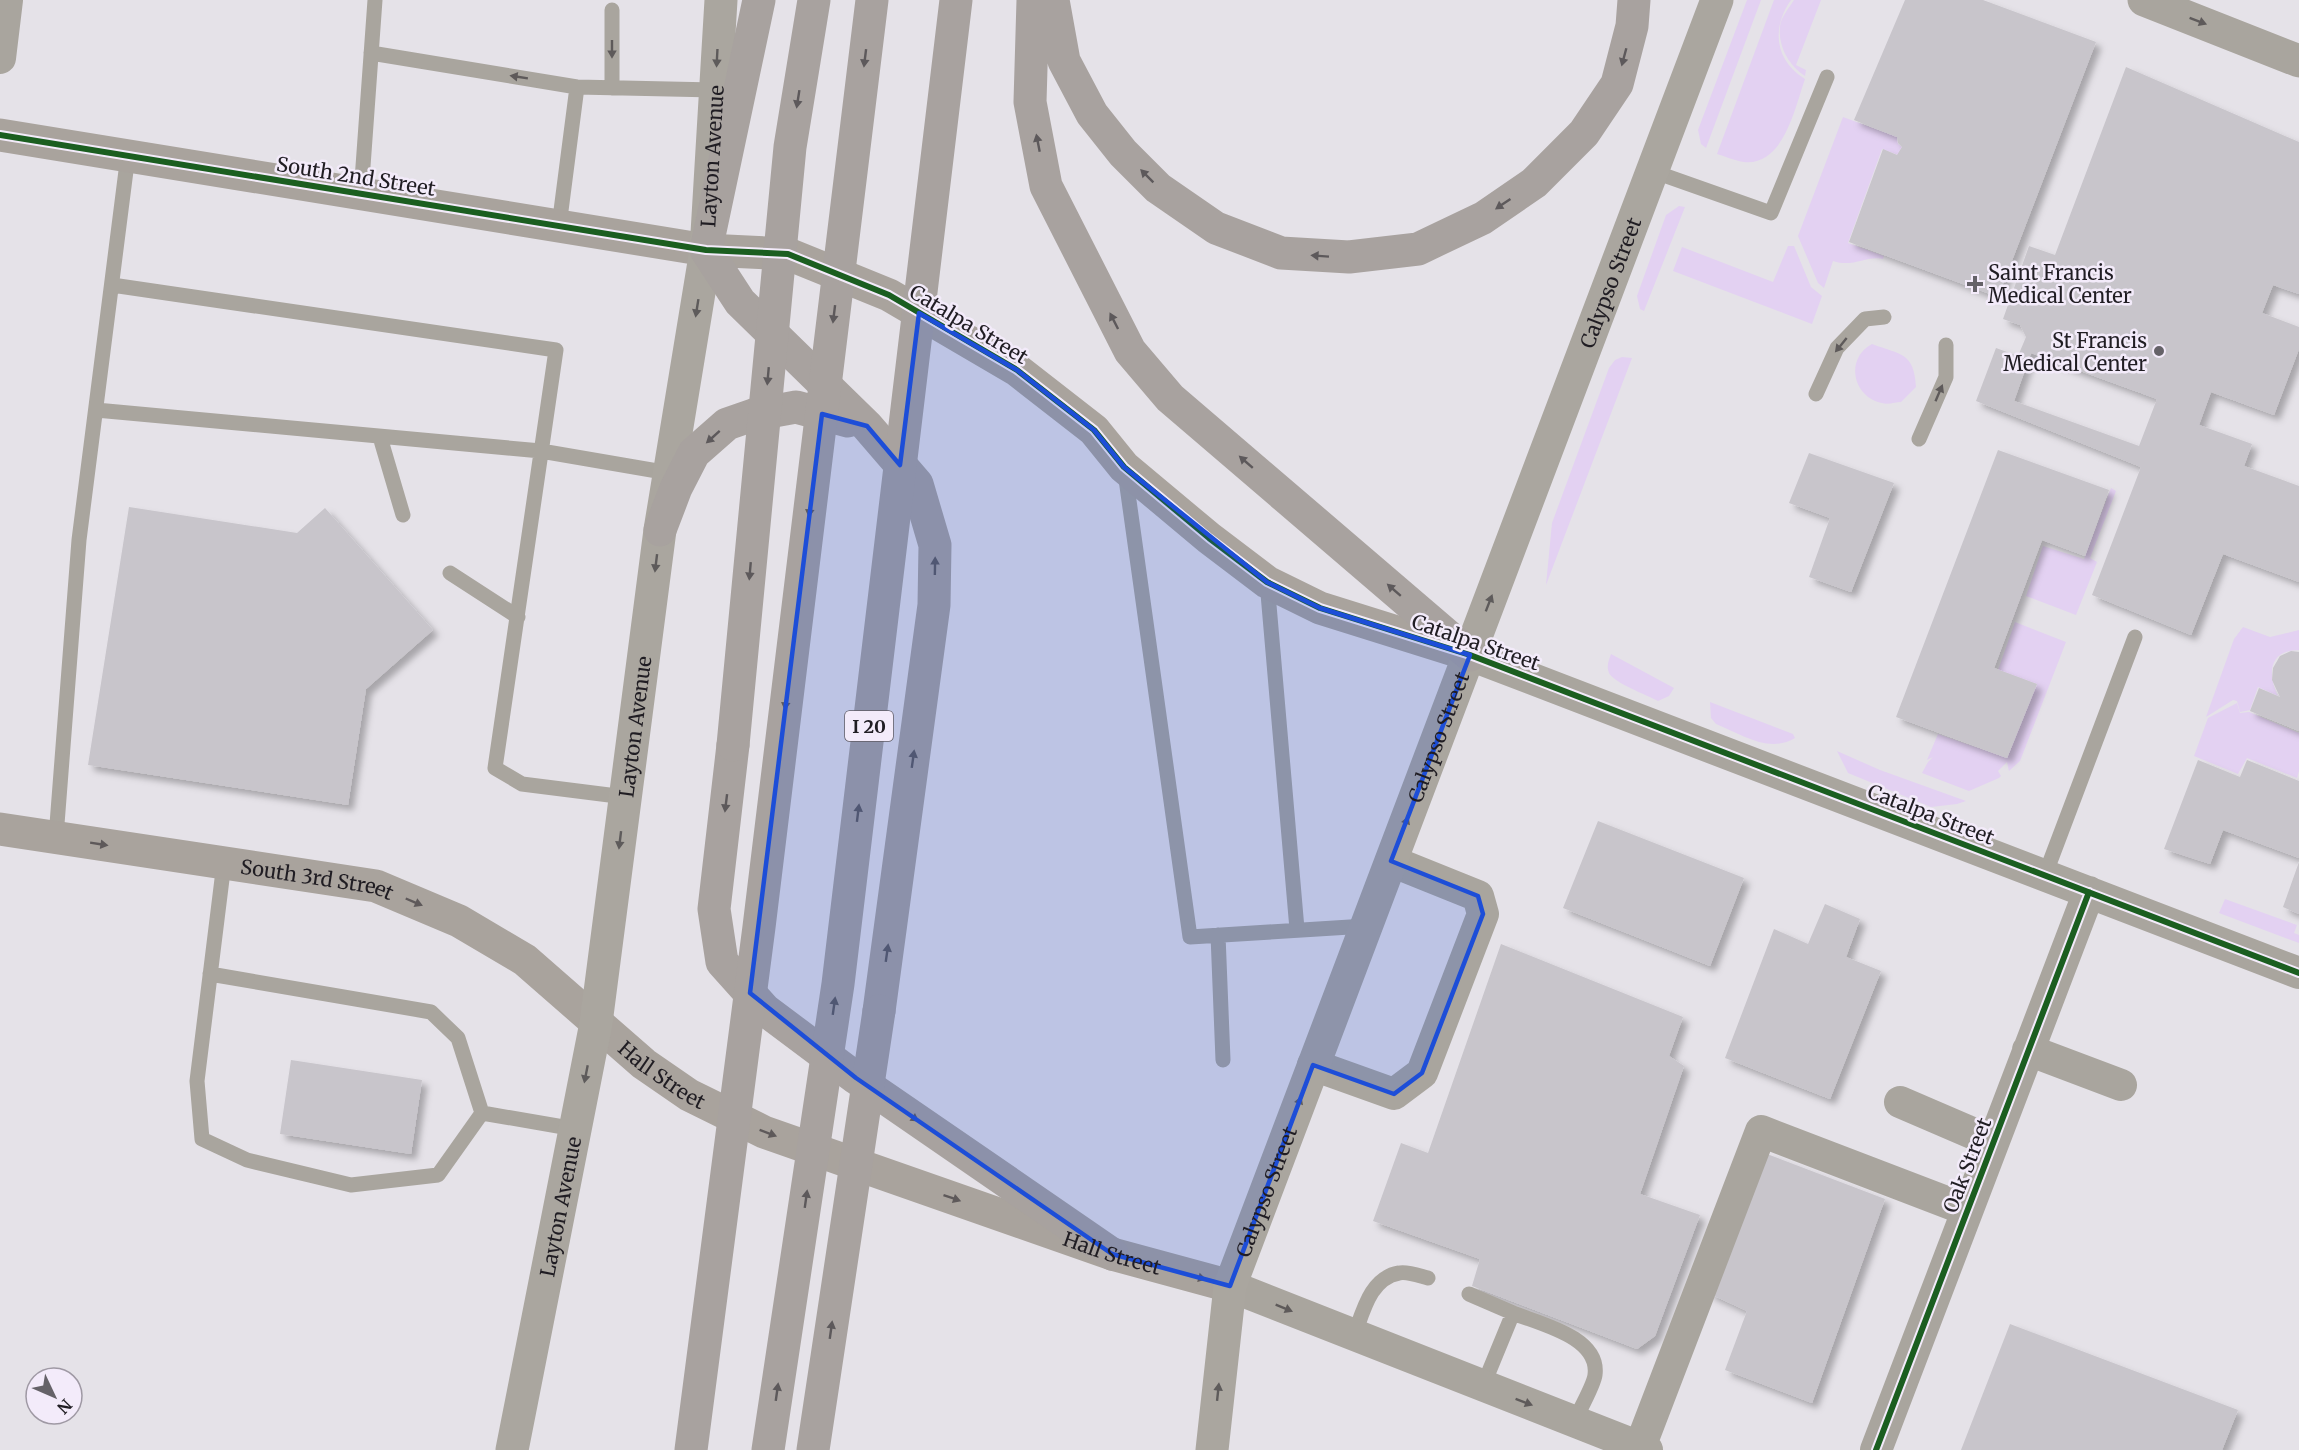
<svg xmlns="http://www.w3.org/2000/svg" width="2299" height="1450" font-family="Merriweather,serif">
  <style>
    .green { fill: #e3d1f2 }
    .building { fill: #c8c5cb; fill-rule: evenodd; filter: url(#shadow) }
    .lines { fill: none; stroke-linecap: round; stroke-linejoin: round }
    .service { stroke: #a9a59e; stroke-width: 15 }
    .minor { stroke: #a9a59e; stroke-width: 32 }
    .tertiary { stroke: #a9a59e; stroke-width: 33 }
    .secondary { stroke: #a9a39d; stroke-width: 33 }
    .primary { stroke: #aaa69f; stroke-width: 33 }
    .motorway { stroke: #a8a29f; stroke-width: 33 }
    .motorway-bridge { stroke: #a8a29f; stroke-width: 33 }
    .cycleway-casing { stroke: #f3ebfa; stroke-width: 10 }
    .cycleway { stroke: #1b5e20; stroke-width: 6 }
    .oneway { fill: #5e5a5a }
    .oneway2 { fill: #5d595b }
    .oneway3 { fill: #5e5b5b }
    .oneway4 { fill: #5e595a }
    .marked { fill: #1d4ed8; fill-opacity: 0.2; stroke: #1d4ed8; stroke-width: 4.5; stroke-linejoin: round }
    .poi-dot { fill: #656268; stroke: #f3ebfa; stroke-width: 2 }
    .labels { text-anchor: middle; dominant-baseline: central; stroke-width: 5; stroke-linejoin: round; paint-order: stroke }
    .shield { fill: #f3ebfa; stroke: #5f5b64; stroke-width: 1.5 }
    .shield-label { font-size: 18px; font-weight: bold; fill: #201d23 }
    .street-label { font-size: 20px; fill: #201d23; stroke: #f3ebfa }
    .poi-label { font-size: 20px; fill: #201d23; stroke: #f3ebfa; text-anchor: start }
  </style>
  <defs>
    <filter id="shadow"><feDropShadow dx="5.5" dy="5.5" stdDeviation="3" flood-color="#0004"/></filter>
  </defs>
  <rect width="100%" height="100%" fill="#e5e2e8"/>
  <path class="green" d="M1747,0H1761L1706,148L1701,144L1698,130Z
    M1774,0H1791C1771,28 1775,61 1805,79C1795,107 1784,166 1744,162C1735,161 1725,156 1717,154Z
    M1794,0H1821L1796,65L1806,70L1805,76C1789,65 1778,47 1780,26C1781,17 1789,8 1794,0Z
    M1843,117L1897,137L1898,144L1902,147L1898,155L1882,149L1848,243L1884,256L1883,259C1867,255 1853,268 1833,261L1824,288L1818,283L1798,236Z
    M1679,206L1685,207L1644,311L1640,309L1637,296L1666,215Z
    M1788,246H1794L1811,287L1822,296L1812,324L1673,271L1682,247L1773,282Z
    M1872,344C1901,355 1914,352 1916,387L1901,402C1896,402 1888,405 1882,403C1852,397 1845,358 1872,344Z
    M1622,357L1632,358L1546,585L1552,523L1609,368L1615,360Z
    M2111,488L2116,491L2090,558L2097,562L2076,615L2026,596L2043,546L2084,559Z
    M2015,622L2066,642L2020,761L2009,771L2007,762L1998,771L2001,776L1999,778L1969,791L1922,773L1928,762L1933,757L1927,760L1938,734L2007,758L2037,684L1998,670Z
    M2243,627L2270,637L2299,630V650C2269,650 2267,674 2278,696L2258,687L2250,710L2240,712L2237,701L2233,700L2206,717L2234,639Z
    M1611,654L1674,688L1669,696L1658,701C1647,695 1614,683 1609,673C1606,666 1609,660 1611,654Z
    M1710,702L1793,734L1795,738C1769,754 1741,734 1716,724L1711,718Z
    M2237,703L2240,713L2249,712L2299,733V771L2297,778L2247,758L2238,774L2194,756L2208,718Z
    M1837,751L1880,770L1966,801L1957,804L1931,807L1848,773Z
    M2225,899L2297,925L2294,933L2299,935V943L2219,913Z"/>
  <path class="building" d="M1905,0H1983L2096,42L1998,297L1849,242L1883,149L1897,155L1902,147L1898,143L1897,137L1854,120Z
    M2126,67L2299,142V294L2273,285L2262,313L2299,327V349L2274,415L2211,392L2199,425L2252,444L2244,466L2299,486V582L2223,554L2191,635L2092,595L2141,467L1976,401L1996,348L2018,356L2026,337L2020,325L2003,319L2029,246L2055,255ZM2031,353L2157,399L2139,446L2014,401Z
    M1998,450L2109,490L2085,556L2042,540L1994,668L2037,684L2007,758L1896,717Z
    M1809,453L1894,483L1851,592L1809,577L1830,518L1789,503Z
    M129,507L297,533L325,508L433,630L366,689L348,805L88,765Z
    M2291,651L2299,652V731L2250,711L2259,688L2280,697L2272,680L2273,668L2280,656Z
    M2198,760L2240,777L2247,760L2299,781V858L2223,830L2210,864L2164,849Z
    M1598,821L1744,878L1710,966L1563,908Z
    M2299,862V914L2283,907Z
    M1825,904L1860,919L1846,957L1881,971L1830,1099L1725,1058L1774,929L1808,944Z
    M1501,944L1683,1017L1669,1056L1684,1066L1640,1194L1700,1215L1655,1336L1637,1349L1472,1286L1480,1259L1373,1221L1401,1143L1428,1153Z
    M291,1060L422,1080L411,1154L280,1134Z
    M1767,1154L1885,1199L1812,1403L1725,1370L1747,1311L1708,1293Z
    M2010,1324L2238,1410L2222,1450H1961Z"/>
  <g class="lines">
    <path class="service" d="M612,10V88
      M371,53L577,87L715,90
      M1652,171L1771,213L1827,77
      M361,194L375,0
      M559,226L577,87
      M112,285L556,350L495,768L522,784L625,797
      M1816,394L1837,348L1865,319L1884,317
      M96,410L541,451L669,473
      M380,437L403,515
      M1919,439L1946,377V345
      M1125,472L1190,937L1366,926
      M450,573L518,617
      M1267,582L1297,929
      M56,837L79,540L128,155
      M224,863L197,1081L202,1139L247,1160L351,1185L438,1175L482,1113L575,1129
      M2045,875L2135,637
      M1218,935L1223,1060
      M210,974L431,1012L458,1038L482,1113
      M1469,1294L1513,1313L1483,1386
      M1513,1313C1540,1324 1600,1337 1595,1375C1594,1385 1579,1411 1574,1422
      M1354,1336C1363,1312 1370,1278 1399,1273C1407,1271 1420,1276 1428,1278"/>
    <path class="minor" d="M0,58L7,0
      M1470,655L2299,973
      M2028,1050L2121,1085
      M1313,1065L1394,1094L1422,1073L1483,914L1478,896L1391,861
      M1900,1102L1993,1142
      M1230,1286L1647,1450
      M1640,1447L1761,1131L1967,1210
      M1876,1450L2089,892"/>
    <path class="tertiary" d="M2144,0L2299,61"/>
    <g class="secondary">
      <path d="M0,135L706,250L788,254L889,295L1017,370L1094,430L1124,467L1209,538L1267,582L1320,608L1470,655"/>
      <path id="s1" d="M0,829L376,886L459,921L525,960L644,1064L689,1095L764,1132L1112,1254L1230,1286"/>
    </g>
    <g class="primary">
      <path id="s2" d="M512,1450L596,1023L660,530L706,250L721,0"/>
      <path id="s3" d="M1212,1450L1230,1286L1717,0"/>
    </g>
    <path class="motorway" d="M759,0L706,250L740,302L867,426L917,484L935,545L934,605L879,1011
      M1033,0L1030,102L1046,186L1130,351L1170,398L1470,655
      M1053,0L1064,61L1092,114L1123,153L1158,188L1216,228L1281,253L1349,257L1418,249L1483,218L1534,183L1584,133L1617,84L1632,26L1634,0
      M660,530L676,488L694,453L727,424L753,415L796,407L848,421
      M733,745L714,909L722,962L765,1010L856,1078L1112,1254"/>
    <path class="motorway-bridge" d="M733,745L790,147L814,0
      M691,1450L759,927L872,0
      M768,1450L838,984L956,0
      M813,1450L879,1011"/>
    <g class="cycleway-casing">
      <path id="cycleway" d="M0,135L706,250L788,254L889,295L1017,370L1094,430L1124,467L1209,538L1267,582L1320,608L1470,655L2299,973
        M1876,1450L2089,892"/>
    </g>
    <use href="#cycleway" class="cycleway"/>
  </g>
  <defs><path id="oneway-solid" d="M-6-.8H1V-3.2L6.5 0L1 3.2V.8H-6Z" transform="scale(1.5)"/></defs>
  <g class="oneway">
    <use href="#oneway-solid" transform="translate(2198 21) rotate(21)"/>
    <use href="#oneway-solid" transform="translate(612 49) rotate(90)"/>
    <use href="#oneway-solid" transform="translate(519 77) rotate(-171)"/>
    <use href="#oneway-solid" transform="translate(1841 345) rotate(129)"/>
    <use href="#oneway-solid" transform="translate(1939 393) rotate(-67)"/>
    <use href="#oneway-solid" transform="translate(1284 1308) rotate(22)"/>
    <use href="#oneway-solid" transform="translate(1524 1402) rotate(21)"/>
  </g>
  <g class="oneway2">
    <use href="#oneway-solid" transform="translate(1624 57) rotate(105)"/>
    <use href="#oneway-solid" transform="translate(865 58) rotate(97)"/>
    <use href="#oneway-solid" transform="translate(798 99) rotate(99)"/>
    <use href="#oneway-solid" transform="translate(1038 143) rotate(-101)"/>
    <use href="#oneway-solid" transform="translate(1147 176) rotate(-135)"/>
    <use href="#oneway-solid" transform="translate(1503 204) rotate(146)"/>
    <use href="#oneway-solid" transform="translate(1320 256) rotate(-176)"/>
    <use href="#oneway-solid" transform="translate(834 314) rotate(97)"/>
    <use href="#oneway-solid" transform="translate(1114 321) rotate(-117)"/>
    <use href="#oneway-solid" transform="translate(768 376) rotate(95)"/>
    <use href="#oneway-solid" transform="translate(713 437) rotate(138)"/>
    <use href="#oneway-solid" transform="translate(1246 462) rotate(-139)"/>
    <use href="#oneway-solid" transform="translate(810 508) rotate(97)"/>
    <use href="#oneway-solid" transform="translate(935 566) rotate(-89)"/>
    <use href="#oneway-solid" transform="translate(750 571) rotate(95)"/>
    <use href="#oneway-solid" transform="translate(1394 590) rotate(-139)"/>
    <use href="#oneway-solid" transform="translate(786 701) rotate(97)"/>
    <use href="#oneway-solid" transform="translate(913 759) rotate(-82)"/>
    <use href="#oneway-solid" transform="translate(726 803) rotate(97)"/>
    <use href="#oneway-solid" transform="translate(858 813) rotate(-83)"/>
    <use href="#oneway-solid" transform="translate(887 953) rotate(-82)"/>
    <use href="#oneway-solid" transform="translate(834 1006) rotate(-82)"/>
    <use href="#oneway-solid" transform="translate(911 1116) rotate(35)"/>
    <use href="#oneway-solid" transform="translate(806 1199) rotate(-82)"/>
    <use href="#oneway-solid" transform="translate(831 1330) rotate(-82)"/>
    <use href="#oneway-solid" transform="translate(777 1392) rotate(-82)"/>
  </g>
  <g class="oneway3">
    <use href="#oneway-solid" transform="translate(717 58) rotate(93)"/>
    <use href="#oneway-solid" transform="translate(697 308) rotate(99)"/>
    <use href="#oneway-solid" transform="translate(656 563) rotate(97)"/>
    <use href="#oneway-solid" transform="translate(1489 603) rotate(-69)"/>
    <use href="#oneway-solid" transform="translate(1405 825) rotate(-69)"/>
    <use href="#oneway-solid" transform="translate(620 840) rotate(97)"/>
    <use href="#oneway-solid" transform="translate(586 1074) rotate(101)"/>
    <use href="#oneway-solid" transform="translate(1298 1105) rotate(-69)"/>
    <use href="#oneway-solid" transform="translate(1218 1392) rotate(-84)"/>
  </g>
  <g class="oneway4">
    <use href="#oneway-solid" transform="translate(99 844) rotate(9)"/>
    <use href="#oneway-solid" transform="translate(414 902) rotate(23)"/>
    <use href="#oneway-solid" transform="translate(768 1133) rotate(21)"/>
    <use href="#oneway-solid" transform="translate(952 1198) rotate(19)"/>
    <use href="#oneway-solid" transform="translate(1197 1277) rotate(15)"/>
  </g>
  <path class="marked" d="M919,313L1017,370L1094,430L1124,467L1267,582L1320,608L1470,655L1391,861L1478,896L1483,914L1422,1073L1394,1094L1313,1065L1230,1286L1112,1254L856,1078L750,993L822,414L867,426L900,465Z"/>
  <g class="poi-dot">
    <path d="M1972 275h6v6h6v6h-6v6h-6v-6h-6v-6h6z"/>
    <circle cx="2159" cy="351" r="6"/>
  </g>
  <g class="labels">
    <rect class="shield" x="845" y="711" width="48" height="30" rx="4.5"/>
    <g class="shield-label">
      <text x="869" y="726">I 20</text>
    </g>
    <g class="street-label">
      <text stroke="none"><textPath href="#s2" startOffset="1310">Layton Avenue</textPath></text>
      <text transform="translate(356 176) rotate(9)">South 2nd Street</text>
      <text stroke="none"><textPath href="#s3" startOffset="1238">Calypso Street</textPath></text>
      <text transform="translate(969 324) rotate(31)">Catalpa Street</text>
      <text transform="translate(1476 642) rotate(19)">Catalpa Street</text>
      <text stroke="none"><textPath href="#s2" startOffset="734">Layton Avenue</textPath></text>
      <text stroke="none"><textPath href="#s3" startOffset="752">Calypso Street</textPath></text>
      <text transform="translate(1931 814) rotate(21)">Catalpa Street</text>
      <text stroke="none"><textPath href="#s1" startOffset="321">South 3rd Street</textPath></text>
      <text stroke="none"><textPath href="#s1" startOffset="726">Hall Street</textPath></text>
      <text transform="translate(1967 1165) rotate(-69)">Oak Street</text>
      <text stroke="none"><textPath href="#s3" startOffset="266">Calypso Street</textPath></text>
      <text stroke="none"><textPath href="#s2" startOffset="248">Layton Avenue</textPath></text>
      <text stroke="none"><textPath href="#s1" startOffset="1212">Hall Street</textPath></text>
    </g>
    <g class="poi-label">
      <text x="1988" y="272">Saint Francis<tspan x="1988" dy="23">Medical Center</tspan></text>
      <text x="2147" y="340" text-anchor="end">St Francis<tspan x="2147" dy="23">Medical Center</tspan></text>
    </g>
  </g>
  <g transform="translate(54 1396) rotate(134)"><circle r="28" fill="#f3ebfa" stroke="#9f99a4" stroke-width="1.5"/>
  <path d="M0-4.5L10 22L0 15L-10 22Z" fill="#656268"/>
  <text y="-9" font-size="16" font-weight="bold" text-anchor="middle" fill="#201d23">N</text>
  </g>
</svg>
